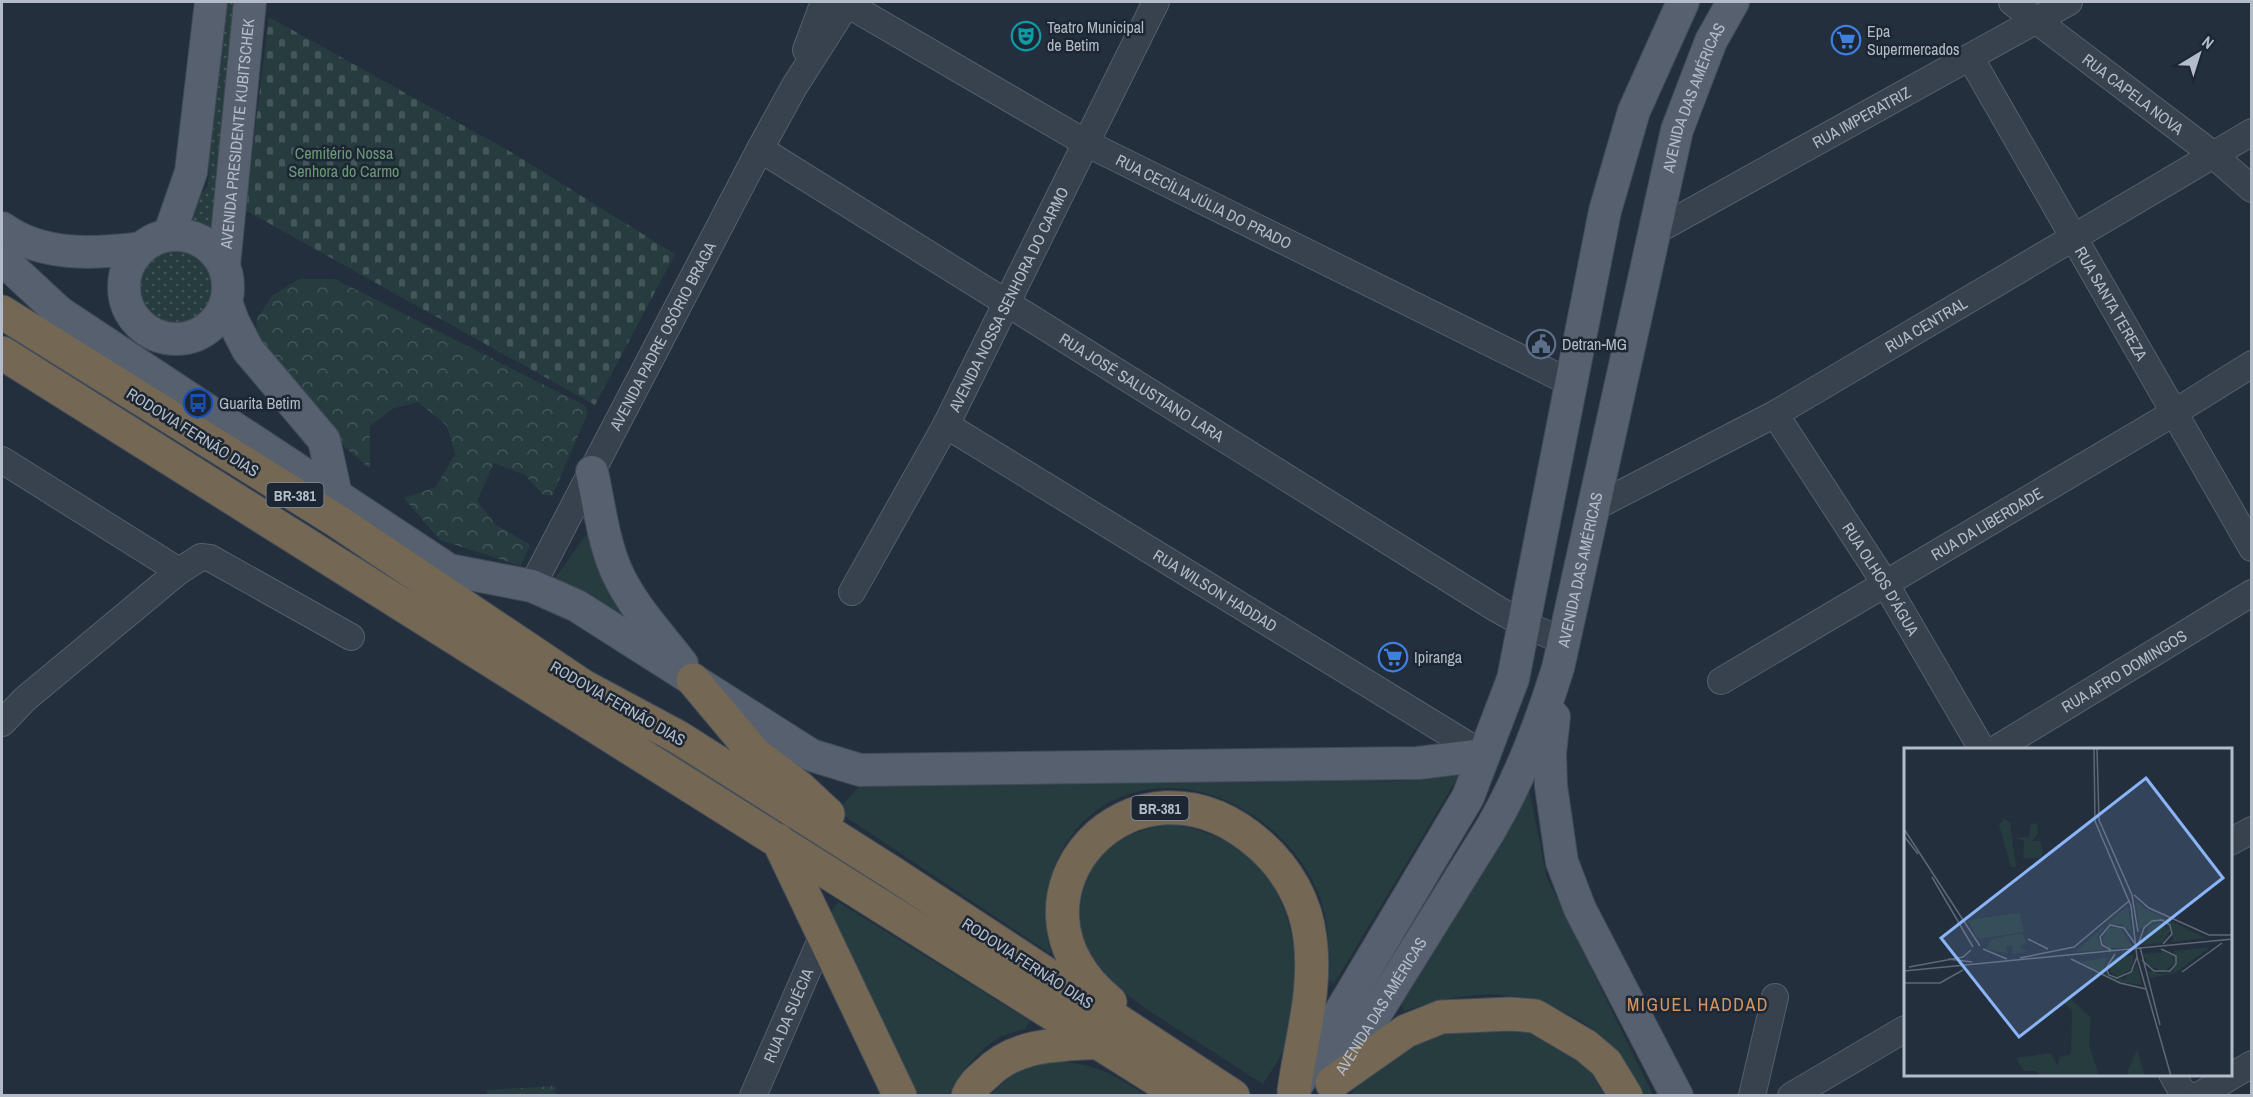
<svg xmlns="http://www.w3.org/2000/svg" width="2253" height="1097" font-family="'Archivo Narrow',sans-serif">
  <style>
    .grass { fill: #263c3f }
    .forest { fill: url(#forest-crowns) }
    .cemetery { fill: url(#cemetery-stones) }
    .park { fill: url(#park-dots) }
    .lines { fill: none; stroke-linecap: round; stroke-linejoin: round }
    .minor-casing { stroke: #565f6c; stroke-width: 28 }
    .major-casing { stroke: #414a57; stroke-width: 34 }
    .highway-casing { stroke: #434c59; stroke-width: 35 }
    .minor { stroke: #38414e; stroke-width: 26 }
    .major { stroke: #56606e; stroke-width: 32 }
    .highway { stroke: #746855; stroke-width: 33 }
    .labels { text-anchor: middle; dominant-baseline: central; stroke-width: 5; stroke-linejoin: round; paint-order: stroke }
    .shield { fill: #1d2633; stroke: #878f9c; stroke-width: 1.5 }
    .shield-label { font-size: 15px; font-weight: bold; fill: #b4bcc9 }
    .poi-label { font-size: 16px; fill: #b4bcc9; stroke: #1d2633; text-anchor: start }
    .street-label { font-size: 16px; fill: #b4bcc9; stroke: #1d2633 }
    .park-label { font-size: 16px; fill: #6b9a76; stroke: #1d2633 }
    .neighbourhood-label { font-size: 18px; letter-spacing: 1.5px; fill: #d59563; stroke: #1d2633 }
    .inset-road { fill: none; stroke: #5e6776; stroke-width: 1.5 }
    .view { fill: #8ab4f8; fill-opacity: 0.15; stroke: #8ab4f8; stroke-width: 3 }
    .inset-edge { fill: none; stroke: #b4bcc9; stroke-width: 3 }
  </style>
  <defs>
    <pattern id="forest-crowns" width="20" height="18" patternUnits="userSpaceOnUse" patternTransform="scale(1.5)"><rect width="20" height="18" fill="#263c3f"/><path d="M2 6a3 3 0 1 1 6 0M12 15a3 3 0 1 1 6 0" fill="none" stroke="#435659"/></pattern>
    <pattern id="cemetery-stones" width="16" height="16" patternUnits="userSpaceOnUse" patternTransform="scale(1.5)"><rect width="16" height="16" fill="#263c3f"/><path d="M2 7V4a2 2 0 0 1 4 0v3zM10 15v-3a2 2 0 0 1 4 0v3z" fill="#435659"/></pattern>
    <pattern id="park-dots" width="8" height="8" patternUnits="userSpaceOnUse" patternTransform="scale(1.5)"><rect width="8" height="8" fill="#263c3f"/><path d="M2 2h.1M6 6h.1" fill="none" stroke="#435659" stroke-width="1.8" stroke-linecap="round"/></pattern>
  </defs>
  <rect width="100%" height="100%" fill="#242f3e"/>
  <path class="grass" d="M594,524L644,632L555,578Z
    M1449,771L1458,777L1334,984L1327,979C1330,953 1329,928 1322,903C1302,841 1237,790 1172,788C1081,785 1028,872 1051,954L837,811L861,784L1313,777C1358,780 1406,788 1449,771Z
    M1529,789L1547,878L1653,1095H1640C1633,1082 1628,1067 1619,1055C1588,1014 1526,990 1476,995C1451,997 1428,1003 1404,1011L1400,1003Z
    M1170,824C1262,837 1302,907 1294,995C1292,1013 1290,1035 1282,1053C1277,1063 1269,1074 1263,1084C1236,1067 1209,1049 1182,1032C1131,999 1056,957 1086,882C1102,841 1131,832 1170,824Z
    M838,902L1030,1021L1025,1029C1018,1031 1009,1033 1002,1036C981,1047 958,1074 949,1095H909L831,912Z
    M1485,1027L1534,1032L1584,1060L1604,1095L1349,1096C1393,1051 1421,1031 1485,1027Z
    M1048,1061C1095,1063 1107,1071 1146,1095L989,1096L1014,1073Z"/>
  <path class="forest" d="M299,279H335L584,405L588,413L552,496L542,494L525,475L494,463L477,501L495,524L530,545L521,566L440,540L404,498L436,487L455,454L447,426L418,402L394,408L370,426V469L329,433L259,345L256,320L272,296Z
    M556,1086L555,1095H488L486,1090Z"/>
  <path class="cemetery" d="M269,17L509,151L675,254L595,405L245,210Z"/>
  <path class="park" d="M222,2H252L223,241L203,227L181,220L208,186L215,65Z
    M133 282a42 42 0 1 1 84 0a42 42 0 1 1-84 0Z"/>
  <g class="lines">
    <g class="minor-casing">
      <g id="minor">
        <path id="s1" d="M2012,2L2211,153L2252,189"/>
        <path id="s2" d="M847,4L1086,143L1569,382"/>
        <path d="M806,50L824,2"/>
        <path id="s3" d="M1970,57L2252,548"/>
        <path id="s4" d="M760,149L1497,609L1524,624L1563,641"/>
        <path id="s5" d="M1654,232L2069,2"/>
        <path id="s6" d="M1775,414L1885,583L1982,749"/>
        <path id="s7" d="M946,425L1484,755"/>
        <path d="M2,460L179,571"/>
        <path id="s8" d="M1595,507L1775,414L2252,132"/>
        <path id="s9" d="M532,586L760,149L794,87L848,2"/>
        <path id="s10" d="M852,592L946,425L1156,2"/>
        <path id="s11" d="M1721,681L2172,414L2252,364"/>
        <path d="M2,723L25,699L179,571L201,557L210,558L351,637"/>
        <path id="s12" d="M1996,749L2252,593"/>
        <path d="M2230,842L2252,830"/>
        <path d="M2172,1074L2181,1090L2189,1096"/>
        <path id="s13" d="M753,1096L823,935"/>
        <path d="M1752,1096L1775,997"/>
        <path d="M1791,1096L1905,1029"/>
        <path d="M2198,1096L2252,1064"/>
      </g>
    </g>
    <g class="major-casing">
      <g id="major">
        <path d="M2,228C42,257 94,254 141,248"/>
        <path d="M169,235L191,172L211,2"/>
        <circle cx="176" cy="287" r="52"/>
        <path d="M2,259L59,312L449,570L532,586L577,606L811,755L860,770L1418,763L1484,755"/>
        <path id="s14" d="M224,265L250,2"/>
        <path d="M226,302L233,321L248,350L324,440L336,495"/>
        <path d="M592,472C599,504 603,540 616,570C631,605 659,634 682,664"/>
        <path d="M1554,717L1550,753L1551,786L1562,862L1580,909L1677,1096"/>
        <path id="s15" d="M1332,1084L1490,830C1520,779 1540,725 1558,668L1677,130L1711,41L1733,2"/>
        <path d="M1295,1088L1468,797L1513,679L1605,211L1634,111L1683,2"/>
      </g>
    </g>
    <g class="highway-casing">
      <path id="highway" d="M2,312L337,521L583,686L678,737L891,872L1233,1096
        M2,353L1183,1096
        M693,680L755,754L800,788L828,814
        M778,840L900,1096
        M1110,1002C984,899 1134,733 1260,845C1287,869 1306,902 1310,938C1317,991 1301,1039 1294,1091
        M1332,1083L1406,1031L1441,1017L1510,1014L1535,1016L1586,1046L1606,1063L1626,1096
        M968,1096C972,1086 978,1081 986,1074C1017,1043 1058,1045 1100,1042"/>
    </g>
    <use href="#minor" class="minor"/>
    <use href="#major" class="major"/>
    <use href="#highway" class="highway"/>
  </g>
  <defs>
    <g id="theatre-ring" transform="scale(1.5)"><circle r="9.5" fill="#1d2633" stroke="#0f9aa8" stroke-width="1.5"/><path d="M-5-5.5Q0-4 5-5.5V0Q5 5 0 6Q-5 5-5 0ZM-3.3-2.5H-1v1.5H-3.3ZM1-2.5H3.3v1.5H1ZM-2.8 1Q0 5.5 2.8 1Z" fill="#0f9aa8"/></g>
    <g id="supermarket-ring" transform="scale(1.5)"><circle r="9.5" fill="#1d2633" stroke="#3f7fe0" stroke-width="1.5"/><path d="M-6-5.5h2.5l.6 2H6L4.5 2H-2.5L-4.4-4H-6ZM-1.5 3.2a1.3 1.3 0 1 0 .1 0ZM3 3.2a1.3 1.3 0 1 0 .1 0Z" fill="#3f7fe0"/></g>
    <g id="civic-ring" transform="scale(1.5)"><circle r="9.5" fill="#1d2633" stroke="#5c6f8a" stroke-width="1.5"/><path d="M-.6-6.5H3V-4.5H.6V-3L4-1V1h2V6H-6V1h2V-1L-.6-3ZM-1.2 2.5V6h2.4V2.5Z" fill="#5c6f8a"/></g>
    <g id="bus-ring" transform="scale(1.5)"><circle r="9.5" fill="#1d2633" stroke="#1a4fb4" stroke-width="1.5"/><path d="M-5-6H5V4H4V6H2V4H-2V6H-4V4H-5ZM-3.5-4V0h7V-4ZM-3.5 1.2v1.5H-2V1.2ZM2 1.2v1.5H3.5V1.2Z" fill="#1a4fb4"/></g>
  </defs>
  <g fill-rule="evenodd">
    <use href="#theatre-ring" x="1026" y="36"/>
    <use href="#supermarket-ring" x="1846" y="40"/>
    <use href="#civic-ring" x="1541" y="344"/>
    <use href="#bus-ring" x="198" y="403"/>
    <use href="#supermarket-ring" x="1393" y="657"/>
  </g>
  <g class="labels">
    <g class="shield">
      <rect x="266.5" y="483" width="57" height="24" rx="4.5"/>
      <rect x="1131.5" y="796" width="57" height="24" rx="4.5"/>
    </g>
    <g class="shield-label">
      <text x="295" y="495">BR-381</text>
      <text x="1160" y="808">BR-381</text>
    </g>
    <g class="poi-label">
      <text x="1047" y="27">Teatro Municipal<tspan x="1047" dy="18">de Betim</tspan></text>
      <text x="1867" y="31">Epa<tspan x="1867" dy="18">Supermercados</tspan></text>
      <text x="1562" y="344">Detran-MG</text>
      <text x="219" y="403">Guarita Betim</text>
      <text x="1414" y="657">Ipiranga</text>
    </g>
    <g class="street-label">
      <text stroke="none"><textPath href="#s1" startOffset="152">RUA CAPELA NOVA</textPath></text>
      <text stroke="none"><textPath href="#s15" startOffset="1062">AVENIDA DAS AMÉRICAS</textPath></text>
      <text stroke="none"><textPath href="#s5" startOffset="237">RUA IMPERATRIZ</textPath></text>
      <text stroke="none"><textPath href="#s14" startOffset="132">AVENIDA PRESIDENTE KUBITSCHEK</textPath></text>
      <text stroke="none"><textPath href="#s2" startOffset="408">RUA CECÍLIA JÚLIA DO PRADO</textPath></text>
      <text stroke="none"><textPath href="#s10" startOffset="332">AVENIDA NOSSA SENHORA DO CARMO</textPath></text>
      <text stroke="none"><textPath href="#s3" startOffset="284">RUA SANTA TEREZA</textPath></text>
      <text stroke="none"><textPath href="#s8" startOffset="378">RUA CENTRAL</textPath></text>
      <text stroke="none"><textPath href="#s9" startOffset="282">AVENIDA PADRE OSÓRIO BRAGA</textPath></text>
      <text stroke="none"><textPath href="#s4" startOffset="450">RUA JOSÉ SALUSTIANO LARA</textPath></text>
      <text transform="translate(193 432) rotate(32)">RODOVIA FERNÃO DIAS</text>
      <text stroke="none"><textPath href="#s11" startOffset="309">RUA DA LIBERDADE</textPath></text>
      <text stroke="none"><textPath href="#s15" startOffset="576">AVENIDA DAS AMÉRICAS</textPath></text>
      <text stroke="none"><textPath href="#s6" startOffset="196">RUA OLHOS D'ÁGUA</textPath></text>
      <text stroke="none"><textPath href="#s7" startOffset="316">RUA WILSON HADDAD</textPath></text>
      <text stroke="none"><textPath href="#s12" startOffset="150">RUA AFRO DOMINGOS</textPath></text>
      <text transform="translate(618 703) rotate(30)">RODOVIA FERNÃO DIAS</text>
      <text transform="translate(1028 963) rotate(33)">RODOVIA FERNÃO DIAS</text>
      <text stroke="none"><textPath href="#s15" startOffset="92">AVENIDA DAS AMÉRICAS</textPath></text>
      <text stroke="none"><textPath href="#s13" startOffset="88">RUA DA SUÉCIA</textPath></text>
    </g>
    <g class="park-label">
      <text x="344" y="153">Cemitério Nossa<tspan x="344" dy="18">Senhora do Carmo</tspan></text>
    </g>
    <g class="neighbourhood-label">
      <text x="1698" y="1004">MIGUEL HADDAD</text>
    </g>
  </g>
  <g transform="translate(1904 748)">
    <rect width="328" height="328" fill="#242f3e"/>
    <path d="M232,153L240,160L302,190L267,194L269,189L259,171L235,182ZM224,157L228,184L217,176L202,177L193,189L200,202L171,204ZM256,174L266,183L258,195L238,197L245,178ZM204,180H216L229,199L205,200L198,192ZM306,199L271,225L246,230L244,222L256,226L269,224L270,203ZM260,204L269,208V217L260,223L245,218L239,206ZM230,207L228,220L215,229L206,224L205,215L213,209ZM203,209L200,219L205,229L220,231L233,217L238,237L216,234L204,228L177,214Z" fill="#263c3f"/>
    <path d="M133,75L134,85L128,93H136L139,105L136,110H119L120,93L112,90L125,89L127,76ZM119,185L122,196L115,199L124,204L109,206L108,197L102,199L104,206L83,201L87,191ZM165,249L187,270L185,297L195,328H138L132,323H120L112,310L147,305L153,318L156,309L167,306L168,262L158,254Z" fill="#263c3f"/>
    <path d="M116,165L120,184L74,191L63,172Z" fill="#263c3f"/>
    <path d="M100,71L106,74L112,119H107L95,77ZM233,301L241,328L224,327L223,325Z" fill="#263c3f"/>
    <path class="inset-road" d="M190,1L191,73L227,158L233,209L267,328M193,1L195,72L228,147L234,184M0,81L76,198M0,88L14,106M28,129L69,199M230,147L245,160L305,187H329M124,191L144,201M235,194L240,180L248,173L258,172L266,177L268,186L259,196M236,199L256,277M79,201L103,211M207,202L198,197L196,189L206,177L220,180L232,197M211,206L202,220L205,227L213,230L227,224L233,209M116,210L170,199L225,153M44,211L68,214M167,211L216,235L242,241M238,212L250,223H266L272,216V208L257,201M5,219L59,209L67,202M0,223L329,191M278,224L318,195M0,235H36L59,222"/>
    <path class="view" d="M242,30L319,130L115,289L37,190Z"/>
    <rect width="328" height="328" class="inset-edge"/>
  </g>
  <rect width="2253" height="1097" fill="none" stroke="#b4bcc9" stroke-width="6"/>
  <g transform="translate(2199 54) rotate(38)" stroke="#1d2633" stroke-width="4.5" paint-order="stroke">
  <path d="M0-4.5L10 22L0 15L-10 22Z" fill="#b4bcc9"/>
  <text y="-9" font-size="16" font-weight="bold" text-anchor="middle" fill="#b4bcc9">N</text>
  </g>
</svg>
